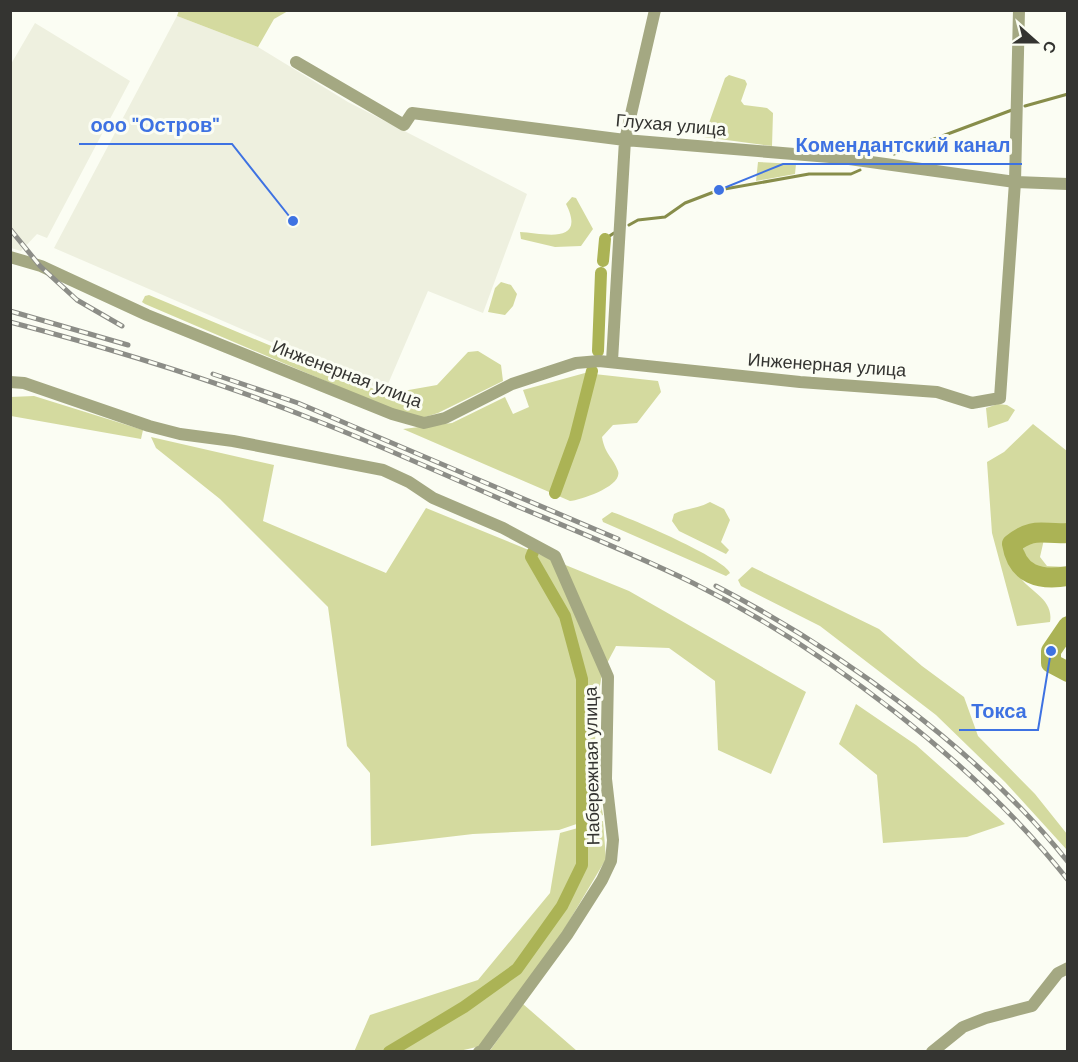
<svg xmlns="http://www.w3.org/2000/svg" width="1078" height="1062" font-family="'DM Sans',sans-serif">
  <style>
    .built { fill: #eef0df }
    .green { fill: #d4da9f }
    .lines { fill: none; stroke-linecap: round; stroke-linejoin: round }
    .stream { stroke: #878d4a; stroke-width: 3 }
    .canal { stroke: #abb355; stroke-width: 12 }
    .river { stroke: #abb355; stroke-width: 20 }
    .street { stroke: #a4a882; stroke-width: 12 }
    .rail-casing { stroke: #8c8d87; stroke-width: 5 }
    .rail { stroke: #fbfdf3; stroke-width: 3; stroke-dasharray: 9; stroke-linecap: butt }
    .labels { text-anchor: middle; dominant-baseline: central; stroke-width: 6; stroke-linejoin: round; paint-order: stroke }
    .street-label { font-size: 18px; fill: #343431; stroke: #fbfdf3 }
    .leader { fill: none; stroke: #3e72e2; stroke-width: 2 }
    .callout-dot { fill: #3e72e2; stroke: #fbfdf3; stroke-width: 2 }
    .callout-label { font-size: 20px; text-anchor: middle; font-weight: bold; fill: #3e72e2; stroke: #fbfdf3; stroke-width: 6; stroke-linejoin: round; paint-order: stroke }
  </style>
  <rect width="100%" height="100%" fill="#fbfdf3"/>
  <path class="built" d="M177,16L258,47L348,102L527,194L483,313L428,291L385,391L54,248Z
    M35,23L130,81L47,238L37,234L21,251L11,248V64Z"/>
  <path class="green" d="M179,10H288V11L274,19L258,47L177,16Z
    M729,75L745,80L747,84L741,101L744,105L767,108L773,113L772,146L704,137L725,78Z
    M758,162L796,164L795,174L756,181Z
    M572,197L576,198L593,229L581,246L555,247L521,239L520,232C542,233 587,246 566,204Z
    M501,282L511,285L517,294L513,306L505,315L488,312L495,288Z
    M149,295L386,394L437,385L468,352L478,351L501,365L503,381L438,413L422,418L393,410L145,304L142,302L145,296Z
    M585,373L658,381L661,392L637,423L613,425L602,437C605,455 613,457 618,471C623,486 581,500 570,501L403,429L452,423L505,397L513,414L529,407L523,390Z
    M34,396L143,430L141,439L11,416L10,397Z
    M998,404L1007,405L1015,410L1008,421L988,428L986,408Z
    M1033,424L1067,451V524C1043,527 1031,525 1010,542C1011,553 1012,567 1019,576C1030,592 1054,599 1050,622L1017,626L992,533L987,462L1004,452Z
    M151,437L274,465L263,521L386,573L426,508L629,591L806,692L771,774L718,750L715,681L669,648L616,646C611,656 603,669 601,680C592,724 594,772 603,815L559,830L473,834L371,846L370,773L347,746L328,607L220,499L156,448Z
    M710,502L724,509L730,520L721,542L729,550L726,554L679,531L672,521L674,514C683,509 697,509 710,502Z
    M612,512C630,518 726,559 730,573L726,576L603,522L602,519Z
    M1045,535L1040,557L1047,566L1067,567V572C1043,573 1025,576 1023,543L1029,536Z
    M752,567L879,629L922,666L964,697L978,736L1035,794L1067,834V850L1005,782L936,715L820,626L741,586L738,580Z
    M856,704L916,745L1005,824L967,837L883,843L877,775L839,744Z
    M603,821L606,859L562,933L481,1046L455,1052H354L370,1015L478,980L550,893L560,833Z
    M523,1004L577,1051L489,1052Z"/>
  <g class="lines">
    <path class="stream" d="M1025,106L1068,94
      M894,154L1012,110
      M629,225L638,220L665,217L685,203L719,190L809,174H851L860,170
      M605,239L614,233"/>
    <path class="canal" d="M603,261L605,239
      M598,351L601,273
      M555,493L575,438L592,371
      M389,1052L464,1007L517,969L562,906L582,865V679L565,616L531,557L533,552"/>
    <path class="river" d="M1068,533C1043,535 1034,526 1012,544C1017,575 1040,581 1068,576
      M1068,626L1051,651V663L1068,672"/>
    <path class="street" d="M296,62L404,125L412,113L625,140L842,158L1015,182L1068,184
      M10,257L41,266L147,315L392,414L424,423L445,418L512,384L576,363L599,361L800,382L937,392L972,403L1000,398L1015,182L1019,10
      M612,361L625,140L655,10
      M10,382L24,383L149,426L180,434L233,441L383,470L409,482L433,498L503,528L555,556L608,677L606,779L613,840L611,861L602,880L567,935L482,1051L479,1052
      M932,1052L963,1027L986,1018L1032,1006L1058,973L1068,968"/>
    <g class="rail-casing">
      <path id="rail" d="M10,229L40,266L77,300L122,326
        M10,311L128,345
        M10,322C113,349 214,380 312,419C380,445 447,476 514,505C574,530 634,554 693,583C824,648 977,764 1068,880
        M213,374L298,403L618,539
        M716,586C841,651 980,751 1068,862"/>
    </g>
    <use href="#rail" class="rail"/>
  </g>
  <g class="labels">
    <g class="street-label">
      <text transform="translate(671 125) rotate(5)">Глухая улица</text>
      <text transform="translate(827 365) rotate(4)">Инженерная улица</text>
      <text transform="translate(347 374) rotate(21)">Инженерная улица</text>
      <text transform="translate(592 766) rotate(-91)">Набережная улица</text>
    </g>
  </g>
  <path class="leader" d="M293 221L232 144H79M719 190L783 164H1022M1051 651L1038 730H959"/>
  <g class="callout-dot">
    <circle cx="293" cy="221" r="6"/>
    <circle cx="719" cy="190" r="6"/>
    <circle cx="1051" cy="651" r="6"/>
  </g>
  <g class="callout-label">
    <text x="155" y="132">ооо "Остров"</text>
    <text x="903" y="152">Комендантский канал</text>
    <text x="999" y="718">Токса</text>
  </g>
  <rect width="1078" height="1062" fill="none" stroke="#343431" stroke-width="24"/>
  <g transform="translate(1036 42) rotate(111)" stroke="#fbfdf3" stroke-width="4.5" paint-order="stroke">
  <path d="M0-4.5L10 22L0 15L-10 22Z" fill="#343431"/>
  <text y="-9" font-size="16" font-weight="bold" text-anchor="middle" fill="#343431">С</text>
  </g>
</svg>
